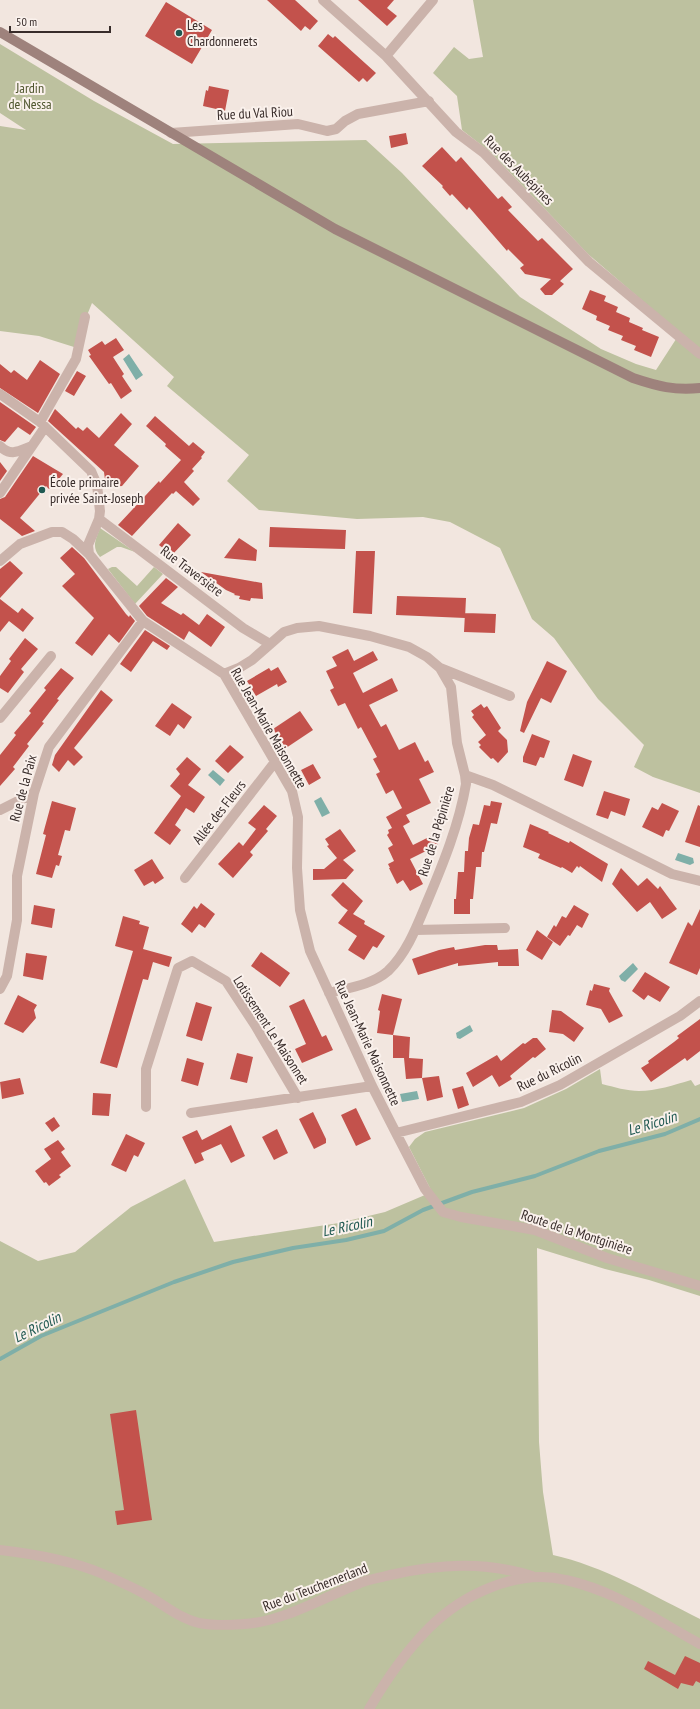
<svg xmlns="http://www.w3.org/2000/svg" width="700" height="1709" font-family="'PT Sans Narrow',sans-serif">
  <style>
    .green { fill: #bdc19f }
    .water { fill: #7fafa8 }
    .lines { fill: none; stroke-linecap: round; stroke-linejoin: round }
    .stream { stroke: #7fafa8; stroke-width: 4 }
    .building { fill: #c3524c }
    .street { stroke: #cbb3ab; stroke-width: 10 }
    .secondary { stroke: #9e827c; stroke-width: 10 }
    .poi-dot { fill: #205952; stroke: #faf1ec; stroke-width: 1.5 }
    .labels { text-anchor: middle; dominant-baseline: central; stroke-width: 4; stroke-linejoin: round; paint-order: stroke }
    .poi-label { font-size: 14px; fill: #382c2a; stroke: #faf1ec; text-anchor: start }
    .park-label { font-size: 14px; fill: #4f562e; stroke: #faf1ec }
    .street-label { font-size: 14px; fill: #382c2a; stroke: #faf1ec }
    .water-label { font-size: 15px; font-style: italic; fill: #205952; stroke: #faf1ec }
  </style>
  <rect width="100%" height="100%" fill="#f2e6df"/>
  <path class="green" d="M473,0H700V793L653,777L634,767L644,745L598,699L554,638L532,619L500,548L450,522L423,517L357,519L259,510L227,481L249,455L167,386L174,377L92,303L74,347L39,336L0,331V126L26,130L0,113V44L94,101L173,144L366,140L402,173L520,297L601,349L636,364L656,370L680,333L588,254L489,151L462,130L457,96L433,73L454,47L469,59L483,57Z
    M100,528L135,552L121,547H117L100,557C91,547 96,539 100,528Z
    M112,567H116L137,586L154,567L163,574L135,604L108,569Z
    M600,1069L602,1084C614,1087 627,1091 639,1091C656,1091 674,1085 691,1080L695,1086L700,1084V1296L649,1280L605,1269L537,1248L539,1442L543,1492L553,1555C601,1565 656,1597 700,1619V1709H0V1241L38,1261L75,1252L131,1207L185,1179L214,1242L339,1223L385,1212L432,1192L409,1147L415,1139L425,1132L524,1108L566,1089Z"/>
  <path class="water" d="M129,354L143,375L136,380L123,359Z
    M213,770L225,780L220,786L208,775Z
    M321,797L330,813L322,817L314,801Z
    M678,853L693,858L694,863L690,865L675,860Z
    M633,963L638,969L625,982L621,980L619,976Z
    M470,1025L473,1031L460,1039L457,1038L456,1033Z
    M417,1091L419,1099L402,1102L400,1094Z"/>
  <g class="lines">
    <path class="stream" d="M0,1359L41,1336L174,1282L233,1262L293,1248L346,1240L384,1231L423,1210L472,1192L535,1176L599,1151L665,1134L700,1119"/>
  </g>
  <path class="building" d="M267,0H295L318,21L310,30L305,26L301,31Z
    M358,0H394L387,8L397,16L387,26Z
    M166,2L212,30L192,64L145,36Z
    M328,34L333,38L335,36L376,73L367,82L363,78L359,82L318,46Z
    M209,86L229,90L225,111L203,106L206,90L208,91Z
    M406,133L408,144L391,148L389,136Z
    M442,147L456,162L461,157L498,199L502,196L512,207L508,210L538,241L542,238L573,269L560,281L564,284L552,295H545L540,289L551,279L525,274L520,268L524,265L508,249L507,251L469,207L467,210L452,194L450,196L442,187L443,186L422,166Z
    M590,290L606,296L604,301L618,307L616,312L630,318L629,322L643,328L642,330L659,337L651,357L634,350L636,346L621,340L623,336L608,330L610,326L596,320L597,316L582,309Z
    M116,338L124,350L113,357L124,374L122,376L132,391L121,399L111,383L109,384L89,356L91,355L88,350L102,341L105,345Z
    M40,360L60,374L38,413L0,388V364L11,373L14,370L27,380Z
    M77,371L86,376L74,396L65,391Z
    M0,402L36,427L30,435L18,427L5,442L0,440Z
    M55,409L76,429L78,427L83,431L87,427L99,438L121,413L132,424L114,445L139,466L122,486L106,488L104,472L48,421Z
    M155,416L189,446L193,442L205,452L201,457L202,458L192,469L194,471L184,482L200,499L193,506L176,491L173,494L172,493L132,536L118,525L159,481L160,483L181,460L165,446L166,444L146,426Z
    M33,456L63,474L53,486L49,489L46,486L20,518L35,531L22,536L0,519V499L5,497Z
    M0,462L7,471L0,481Z
    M178,523L191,535L172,555L159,545Z
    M270,527L346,530L345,549L269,547Z
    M239,538L257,550L256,561L224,558Z
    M72,547L84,558L126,614L129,617L130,615L135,621L119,643L109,634L92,656L75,643L94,618L62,586L75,574L60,558Z
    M356,551H375L372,614L353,613Z
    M10,561L23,573L0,598V569Z
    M201,572L262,583L263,599L251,598L250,601L239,599L240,596L234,595L235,594L226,590Z
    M166,578L178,587L161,603L181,615L183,613L199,625L207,614L225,627L211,647L189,631L184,640L147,616L139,606Z
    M397,596L466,598L465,618L396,615Z
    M0,599L18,613L22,608L34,618L23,632L9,621L0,632Z
    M465,613L496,614L495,633L464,632Z
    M145,630L170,646L167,650L153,641L131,672L120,664Z
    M25,638L38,649L21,669L24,672L8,693L0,688V676L11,661L9,659Z
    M348,649L354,661L373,651L378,660L353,673L363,693L392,678L398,691L369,705L381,727L386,724L399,750L415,742L425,762L428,760L434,772L419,779L431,803L406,815L410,822L403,826L413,845L433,835L438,845L410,859L423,884L410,891L403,880L397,884L389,868H390L388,864L394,861L388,848L393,845L387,835L389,833L388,830L392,828L386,817L402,808L404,812L393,790L386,794L376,774L380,772L373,759L377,757L361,727L358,729L345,703L338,706L330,690L334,688L326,671L337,666L332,657Z
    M547,661L567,671L551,703L541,698L524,733L520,731L527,702Z
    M278,667L287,682L278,687L277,684L256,696L247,681L269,668L271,671Z
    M61,668L74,678L57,699L59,700L42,722L44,723L27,744L29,746L13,767L15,769L0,786V755L16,735L14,733L31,713L29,711L46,690L44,688Z
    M101,690L113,700L74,748L83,757L74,766L68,760L59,772L52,765L55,755Z
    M172,703L192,717L184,729L178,724L170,736L155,726Z
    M481,704L484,708L487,706L501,728L498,731L507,740L508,752L498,763L493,758L491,759L479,747L481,745L478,742L486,735L472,717L474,715L471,711Z
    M300,711L313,730L286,748L273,729Z
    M532,734L550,741L544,758L540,757L536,766L523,762V757Z
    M230,745L244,757L228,773L215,761Z
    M573,754L592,761L583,787L564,780Z
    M187,757L201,769L188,785L205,797L194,813L186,808L175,825L181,830L170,845L154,833L181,796L170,786L180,774L176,769Z
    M313,764L321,778L309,785L301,770Z
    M604,791L630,799L625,816L611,811L608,819L596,815Z
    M52,801L76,808L70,831L65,830L58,855L62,856L59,866L56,865L52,878L36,874L46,835L43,834Z
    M491,801L502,803L497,824L491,823L484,852H482L481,867H476L473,899H470V914H454V899H456L458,872H464L465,851H468L469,838L473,824L479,825L484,805L490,806Z
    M662,803L679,811L669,831L666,830L663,837L642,827L652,807L658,810Z
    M264,805L277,816L266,829L268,831L250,852L253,855L233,878L218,864L239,842L243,846L256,829L248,823Z
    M698,805L700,806V847L685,842Z
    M530,824L549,832L548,833L569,843L570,841L608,864L602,882L580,866L579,868L577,866L572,873L562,867L561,868L538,858L540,854L523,847Z
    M340,829L356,851L343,860L354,870L346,879L313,880V869H324L337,858L327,846L329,845L325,839Z
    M152,859L164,878L155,884L153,881L144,886L134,870Z
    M621,868L638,886L647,878L658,889L660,886L677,909L662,919L650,902L637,912L612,884Z
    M343,882L363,901L353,914L365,921L364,924L385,936L377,948L373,946L364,960L348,950L357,936L338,923L348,910L353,914L342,906L331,895Z
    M201,903L215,914L205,928L199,924L192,933L181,924L194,906L197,909Z
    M34,905L55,909L52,928L31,924Z
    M574,905L589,914L582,928L577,925L570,936L568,935L560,946L547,937L554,925L556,927L562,916L566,918Z
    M700,909V968L697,975L669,963L688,922L692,926Z
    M123,916L140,921L139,924L149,927L143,949L172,957L169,967L153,962L148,980L143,979L117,1068L100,1063L133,951L115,946Z
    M537,930L553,942L542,960L526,950Z
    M485,945H497L498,950L518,949L519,966H498V962L458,966V963L418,975L412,959L439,950L454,947L455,950Z
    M261,952L290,973L280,987L251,966Z
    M26,953L47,956L43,980L23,976Z
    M645,972L670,987L660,1002L648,995L644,1000L632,991Z
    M594,984L610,988L609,991L623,1016L609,1023L601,1009L586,1005L590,990L592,991Z
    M382,994L402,999L393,1035L377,1033L380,1011L378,1010Z
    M18,995L37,1005L34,1010L36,1018L23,1033L4,1024Z
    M304,999L322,1037L326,1035L333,1050L302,1063L295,1049L306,1044L289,1006Z
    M196,1002L212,1007L202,1041L186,1036Z
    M552,1010L561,1011L584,1028L574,1042L563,1034L549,1032Z
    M700,1019V1051L687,1061L685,1058L651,1082L641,1068L649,1063L648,1061L674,1042L679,1038L677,1036Z
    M393,1035L410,1037L409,1058L423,1059L422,1078L439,1076L443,1097L427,1101L422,1078L406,1079L404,1058H393Z
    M533,1038H537L546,1049L535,1058L533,1057L510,1076L512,1079L499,1087L492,1075L473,1087L466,1073L497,1055L501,1061L523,1043L525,1044Z
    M237,1053L253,1057L247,1083L230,1079Z
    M187,1058L204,1063L198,1086L181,1081Z
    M20,1078L24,1094L2,1099L0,1082Z
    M463,1086L469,1105L458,1109L452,1089Z
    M93,1093L111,1094L109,1116L92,1115Z
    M356,1108L371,1139L356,1146L341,1115Z
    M313,1112L326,1139V1143L314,1149L299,1119Z
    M54,1117L60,1126L52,1132L45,1123Z
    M231,1125L245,1156L231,1163L221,1144L201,1153L204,1160L195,1164L182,1137L197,1130L202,1140Z
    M277,1129L288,1153L274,1160L262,1137Z
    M126,1134L145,1143L138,1157L134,1155L126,1172L111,1165Z
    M58,1140L65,1149L61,1152L71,1166L59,1175L61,1177L49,1186L46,1182L44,1183L35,1171L51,1159L44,1149Z
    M136,1410L152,1520L117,1525L115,1511L124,1510L110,1414Z
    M685,1656L700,1663V1683L696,1681L693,1686L681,1683L678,1689L644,1669L648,1661L675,1675Z"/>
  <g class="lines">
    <path class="street" d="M323,0L386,56L456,132L484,153L589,262L700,354
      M386,56L433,0
      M171,133L298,124L327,131L336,129L345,121L358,114L429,101
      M0,394L40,422L91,471L97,485L100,511L99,519L88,545L89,554
      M40,422L76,359L85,317
      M0,446C11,457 19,451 32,446
      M0,493L45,427
      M99,519L243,628L270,644
      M0,561L20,544L52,532H62L73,539L89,554L143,621L224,674L292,791L298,817L297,868L300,910L310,951L372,1086L396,1133L425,1189L443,1212L461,1217L535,1230L607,1258L700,1286
      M224,674L239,668L252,660L284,632L297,628L319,626L370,636L409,647L427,657L440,668L510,696
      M0,718L51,656
      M465,775L493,785L672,874L700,881
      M0,810L34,793
      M185,878L275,762
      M416,930L505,928
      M0,989L7,976L17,920V876L34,793L49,747L143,621
      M329,993C348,988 372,985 388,971C407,953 417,926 427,902C443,864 459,825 466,784L465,775L457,743L451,687L440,668
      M146,1107V1069L178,968L192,961L226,981L255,1025L298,1098
      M191,1113L372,1086
      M396,1133L521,1102L560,1085L680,1016L700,1001
      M0,1550C35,1554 70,1560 103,1574C116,1580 130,1586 143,1593C162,1603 178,1618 199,1623C213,1626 230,1625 244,1624C282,1622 325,1597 360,1583C369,1579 380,1578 390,1575C439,1564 484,1561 532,1576
      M369,1709C386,1680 405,1652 429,1628C463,1594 518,1568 566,1580C616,1591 656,1620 700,1644"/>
    <path class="secondary" d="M0,32L335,229L633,378C657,386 675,391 700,388"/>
  </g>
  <g class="poi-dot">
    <circle cx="179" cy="33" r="4"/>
    <circle cx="42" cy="490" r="4"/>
  </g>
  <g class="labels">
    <g class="poi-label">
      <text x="187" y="25">Les<tspan x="187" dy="16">Chardonnerets</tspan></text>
      <text x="50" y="482">École primaire<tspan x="50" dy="16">privée Saint-Joseph</tspan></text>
    </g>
    <g class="park-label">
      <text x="30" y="88">Jardin<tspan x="30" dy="16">de Nessa</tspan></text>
    </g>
    <g class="street-label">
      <text transform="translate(255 113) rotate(-3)">Rue du Val Riou</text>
      <text transform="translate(519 170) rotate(45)">Rue des Aubépines</text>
      <text transform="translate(192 571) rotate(37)">Rue Traversière</text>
      <text transform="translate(269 728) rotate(60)">Rue Jean-Marie Maisonnette</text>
      <text transform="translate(23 788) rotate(-75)">Rue de la Paix</text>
      <text transform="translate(219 812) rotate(-52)">Allée des Fleurs</text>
      <text transform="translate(436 831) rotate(-73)">Rue de la Pépinière</text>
      <text transform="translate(271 1030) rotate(57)">Lotissement Le Maisonnet</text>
      <text transform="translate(368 1043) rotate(65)">Rue Jean-Marie Maisonnette</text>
      <text transform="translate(549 1072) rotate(-26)">Rue du Ricolin</text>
      <text transform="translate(577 1232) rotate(18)">Route de la Montginière</text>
      <text transform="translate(315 1587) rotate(-21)">Rue du Teuchernerland</text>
    </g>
    <g class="water-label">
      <text transform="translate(652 1123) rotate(-17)">Le Ricolin</text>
      <text transform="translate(347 1226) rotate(-12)">Le Ricolin</text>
      <text transform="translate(37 1327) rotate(-26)">Le Ricolin</text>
    </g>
  </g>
  <path d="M10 26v6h100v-6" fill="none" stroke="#382c2a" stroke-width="2"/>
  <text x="16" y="26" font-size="12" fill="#382c2a" stroke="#faf1ec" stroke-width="3" paint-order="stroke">50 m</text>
</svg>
